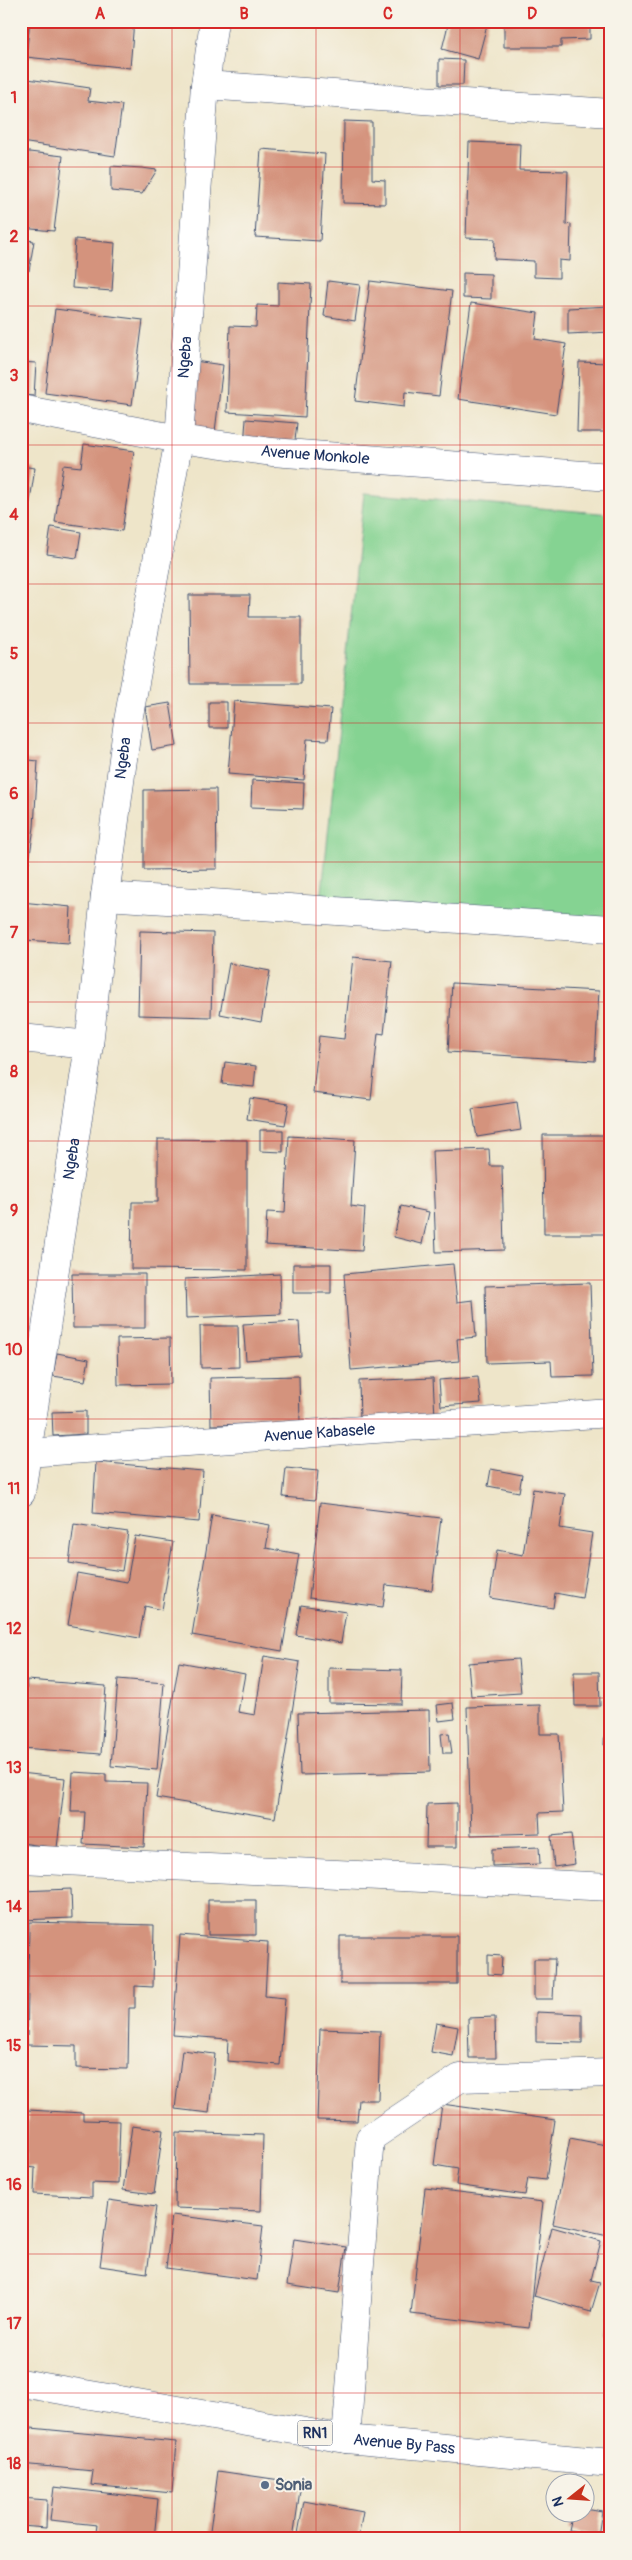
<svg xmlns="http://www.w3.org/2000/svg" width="632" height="2560" font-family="Pangolin,sans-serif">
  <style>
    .green { fill: #85d392; stroke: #508178 }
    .building { fill: #d4937d }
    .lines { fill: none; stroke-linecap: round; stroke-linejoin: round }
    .minor-casing { stroke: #3b4a6e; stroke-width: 29 }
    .trunk-casing { stroke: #3b4a6e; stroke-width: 29 }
    .minor { stroke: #fff; stroke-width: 28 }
    .trunk { stroke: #fff; stroke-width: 28 }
    .grid { fill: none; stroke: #d62828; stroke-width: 1; stroke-opacity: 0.55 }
    .service-dot { fill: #5c6f8a; stroke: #f7f3e8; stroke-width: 2 }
    .labels { text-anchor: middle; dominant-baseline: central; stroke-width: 4; stroke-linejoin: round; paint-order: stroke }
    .shield { fill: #f7f3e8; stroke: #5d6a87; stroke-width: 1 }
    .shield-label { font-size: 15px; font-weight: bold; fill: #1b2f5e }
    .street-label { font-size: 16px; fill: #1b2f5e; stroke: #f7f3e8 }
    .service-label { font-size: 16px; font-weight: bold; fill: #4e5e75; stroke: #f7f3e8; text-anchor: start }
    .neatline { fill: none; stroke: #d62828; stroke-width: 2 }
    .grid-label { font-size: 16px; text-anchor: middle; font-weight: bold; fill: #d62828 }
  </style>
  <rect width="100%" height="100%" fill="#f7f3e8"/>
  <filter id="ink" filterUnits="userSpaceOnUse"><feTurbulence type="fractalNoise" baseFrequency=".02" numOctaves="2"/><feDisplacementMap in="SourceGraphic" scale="10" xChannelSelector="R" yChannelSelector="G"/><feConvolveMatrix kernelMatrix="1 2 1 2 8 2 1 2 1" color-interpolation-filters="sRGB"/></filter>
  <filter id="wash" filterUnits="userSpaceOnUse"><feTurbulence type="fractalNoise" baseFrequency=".0096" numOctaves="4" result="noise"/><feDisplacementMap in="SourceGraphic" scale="20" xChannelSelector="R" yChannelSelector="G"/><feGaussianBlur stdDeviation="1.12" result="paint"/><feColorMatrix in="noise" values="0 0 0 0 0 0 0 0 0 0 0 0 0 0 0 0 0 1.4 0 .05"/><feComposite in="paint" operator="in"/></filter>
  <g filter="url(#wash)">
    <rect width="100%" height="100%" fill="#eee5c9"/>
    <path class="green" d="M364,493L611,514V922L321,901Z"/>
    <g id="blocks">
      <path class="building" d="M30,21H134L130,68L26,57Z
        M449,21H488L478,59L442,49Z
        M504,21H590V39L561,40V47H504Z
        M439,59L464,60L463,85H439Z
        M21,78L90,88L88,101L122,105L115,156L21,142Z
        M344,121L372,122V179L385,180V204L343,203Z
        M469,142L520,144L519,170L568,171L566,225L571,224L570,261L559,260V278L534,277V261L494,259L495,239L466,238Z
        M261,149L325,154L320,241L255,237Z
        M21,151L63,156L54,231L21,228Z
        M111,166L142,168L157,170L142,194L111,191Z
        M21,239L34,241L29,271L21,269Z
        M75,239L115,243L112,291L72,288Z
        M463,273L491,274V299L463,298Z
        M328,281L360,285L355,321L324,316Z
        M370,281L452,291L439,396L405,392L404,407L355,401Z
        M278,282L311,284L305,417L227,412L230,326L256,327L257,305L278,306Z
        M471,303L538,313L535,339L566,344L556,414L458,399Z
        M611,306V332L568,334V308Z
        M55,309L143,320L132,405L45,393Z
        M187,360L223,365L214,440L181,436Z
        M21,362L36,363L34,396L21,395Z
        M579,362L611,363V432H577Z
        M246,419L297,423L294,449L244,445Z
        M84,444L134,451L122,531L55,522L63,465L81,467Z
        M21,466L35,468L26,527L21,526Z
        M51,527L81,532L77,558L47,554Z
        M189,595H250L249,617H301V684H190Z
        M234,701L331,709L328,740L307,739L304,780L228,774Z
        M209,702H227V728H209Z
        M170,703L177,746L152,750L145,707Z
        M21,759L38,761L34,827L29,862L21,861Z
        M252,780L304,783L303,809L251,807Z
        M216,789L217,869L144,870V790Z
        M21,902L71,907L69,943L25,940L23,968Z
        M140,931L213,933L211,1017L138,1015Z
        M353,957L392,961L384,1034L378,1033L371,1100L313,1093L319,1036L344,1039Z
        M229,963L270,971L261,1022L220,1014Z
        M452,983L599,991L595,1061L448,1052Z
        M225,1062L256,1066L254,1087L222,1084Z
        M250,1098L289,1104L285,1125L247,1119Z
        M517,1102L521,1130L477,1137L472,1109Z
        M260,1130H283V1152L260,1151Z
        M543,1135H608V1234H544Z
        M289,1136L355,1140L351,1206L365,1208L362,1251L265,1245L267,1212L285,1213Z
        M158,1139L247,1140V1270L131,1269L132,1202H158Z
        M489,1149L490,1166H502L504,1250L436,1252L432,1151Z
        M401,1206L429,1212L422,1244L394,1237Z
        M293,1264H331V1293H293Z
        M453,1264L457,1302L473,1300L476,1337L457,1339L459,1361L351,1370L344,1274Z
        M72,1274H145V1328H73Z
        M280,1274L281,1314L186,1318L185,1279Z
        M590,1283L593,1376L552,1377L551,1361L487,1363L485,1286Z
        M299,1321L301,1356L246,1360L243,1324Z
        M200,1326H238L239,1367L201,1368Z
        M170,1338L171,1384L118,1385L117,1339Z
        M57,1353L89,1359L85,1381L53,1376Z
        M299,1376L300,1423L211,1425L210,1378Z
        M478,1377L481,1403L441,1406L439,1380Z
        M433,1378L435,1417L360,1420L359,1381Z
        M86,1411V1434L53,1436L52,1412Z
        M96,1462L203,1471L199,1522L93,1513Z
        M286,1468L318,1471L315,1500L283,1497Z
        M491,1469L522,1475L519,1492L488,1486Z
        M533,1489L565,1494L560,1528L592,1533L582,1598L555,1593L553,1608L490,1598L497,1550L523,1555Z
        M320,1503L441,1518L432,1590L386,1585L383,1607L309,1598Z
        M212,1515L270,1525L266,1548L299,1554L282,1651L192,1635Z
        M74,1524L128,1532L122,1571L69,1563Z
        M135,1536L173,1542L162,1610L145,1606L139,1638L68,1625L77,1573L127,1582Z
        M301,1605L346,1612L341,1643L296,1635Z
        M264,1656L300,1662L275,1818L156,1798L179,1662L245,1674L238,1712L255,1715Z
        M518,1659L521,1693L471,1696L468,1663Z
        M329,1668L402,1670L401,1704L329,1703Z
        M574,1672H599L600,1706H575Z
        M118,1679L164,1683L157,1770L111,1766Z
        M27,1680L106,1686L101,1754L22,1748Z
        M607,1685H611V1746L604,1745Z
        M453,1703L455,1719L439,1721L437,1705Z
        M540,1705V1734H559L563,1812L539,1813L540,1833L471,1835L467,1707Z
        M429,1710L430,1772L300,1775L298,1713Z
        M449,1733L452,1753H443L441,1734Z
        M608,1757H611V1786H606Z
        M73,1772L106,1774V1782L147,1783L144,1847L83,1844L85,1812H71Z
        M21,1773L65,1778L57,1848L21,1843Z
        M457,1803V1847H426L427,1804Z
        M571,1834L575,1864L554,1867L551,1836Z
        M539,1847L540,1864L492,1866V1849Z
        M71,1889L72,1918L21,1920V1891Z
        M208,1900H256V1935H208Z
        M29,1922L154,1925L153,1987L135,1986V2008H129L128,2069L76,2068V2046L27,2045Z
        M180,1935L268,1942L265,1996L285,1998L280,2065L227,2061L228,2039L173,2035Z
        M340,1936H457V1984H340Z
        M488,1955L502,1956L501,1975L488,1974Z
        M534,1959H555L553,1999H534Z
        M536,2012L582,2014V2043L536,2042Z
        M495,2017L496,2058H469L468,2018Z
        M436,2023L458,2027L453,2056L431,2052Z
        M320,2029L380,2031L378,2100H359L357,2121L317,2120Z
        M182,2050L215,2054L209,2113L175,2109Z
        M442,2104L555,2120L546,2180L528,2178L525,2195L456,2185L458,2169L434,2165Z
        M28,2110L83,2113V2120L120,2121L118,2184L92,2183V2197L34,2194L35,2168L26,2167Z
        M132,2126L163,2130L154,2194L123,2190Z
        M176,2132L263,2135L261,2211L175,2208Z
        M570,2138L611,2146V2222L608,2236L553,2224Z
        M425,2188L543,2202L529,2328L411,2314Z
        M109,2200L156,2207L147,2273L100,2266Z
        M172,2215L263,2226L257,2280L166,2268Z
        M552,2227L601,2241L591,2280L600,2282L591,2312L534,2296Z
        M294,2239L346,2247L339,2293L287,2285Z
        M610,2302H611V2336L605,2335Z
        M21,2427L176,2442L172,2493L91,2485L93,2471L21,2464Z
        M218,2471L301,2483L293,2539H209Z
        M54,2487L158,2499L154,2539H95L97,2525L50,2520Z
        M21,2498L47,2500L46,2528L21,2526Z
        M304,2501L363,2512L358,2539H297Z
        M584,2508L602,2511L598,2536L569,2530L573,2512H584Z"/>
    </g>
  </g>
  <g filter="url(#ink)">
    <use href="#blocks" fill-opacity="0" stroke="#3b4a6e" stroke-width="1"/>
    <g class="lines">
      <g class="minor-casing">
        <g id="minor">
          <path d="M205,85L611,113"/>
          <path id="s1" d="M21,409L179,439L272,452L611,477"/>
          <path d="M105,896L611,929"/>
          <path d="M21,1038L89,1045"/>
          <path id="s2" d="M26,1453L611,1413"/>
          <path id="s3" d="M21,1493L89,1045L105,896L128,721L179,439L205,85L214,21"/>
          <path d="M21,1859L611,1887"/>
          <path d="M346,2439L370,2138L460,2078L611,2073"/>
        </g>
      </g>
      <g class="trunk-casing">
        <g id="trunk">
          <path id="s4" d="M21,2383L346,2439L611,2463"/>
        </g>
      </g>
      <use href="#minor" class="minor"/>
      <use href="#trunk" class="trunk"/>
    </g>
  </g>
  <path class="grid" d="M172,21V2539M316,21V2539M460,21V2539M21,167H611M21,306H611M21,445H611M21,584H611M21,723H611M21,862H611M21,1002H611M21,1141H611M21,1280H611M21,1419H611M21,1558H611M21,1698H611M21,1837H611M21,1976H611M21,2115H611M21,2254H611M21,2393H611"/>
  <circle class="service-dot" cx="265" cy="2485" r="5"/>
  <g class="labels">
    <rect class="shield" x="297.5" y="2420.5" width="35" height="25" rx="4"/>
    <g class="shield-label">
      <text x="315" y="2433">RN1</text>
    </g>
    <g class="street-label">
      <text stroke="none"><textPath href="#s3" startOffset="1148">Ngeba</textPath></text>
      <text stroke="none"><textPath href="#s1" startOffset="298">Avenue Monkole</textPath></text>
      <text stroke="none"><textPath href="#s3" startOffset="742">Ngeba</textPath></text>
      <text stroke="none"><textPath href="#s3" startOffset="338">Ngeba</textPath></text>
      <text stroke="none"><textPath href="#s2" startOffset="294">Avenue Kabasele</textPath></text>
      <text stroke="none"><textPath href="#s4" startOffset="388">Avenue By Pass</textPath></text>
    </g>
    <g class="service-label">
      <text x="275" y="2485">Sonia</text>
    </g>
  </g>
  <rect width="632" height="2560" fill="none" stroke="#f7f3e8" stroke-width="55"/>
  <g transform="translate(570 2498) rotate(253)"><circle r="24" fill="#f7f3e8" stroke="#9fa5b1"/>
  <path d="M0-4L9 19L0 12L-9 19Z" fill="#c8321e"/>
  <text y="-8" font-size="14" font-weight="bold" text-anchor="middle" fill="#1b2f5e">N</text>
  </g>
  <rect x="28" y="28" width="576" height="2504" class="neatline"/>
  <g class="grid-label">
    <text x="100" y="19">A</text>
    <text x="244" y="19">B</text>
    <text x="388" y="19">C</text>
    <text x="532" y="19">D</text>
    <text x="14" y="103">1</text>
    <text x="14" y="242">2</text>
    <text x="14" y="381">3</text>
    <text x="14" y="520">4</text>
    <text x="14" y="659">5</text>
    <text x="14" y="799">6</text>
    <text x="14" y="938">7</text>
    <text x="14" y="1077">8</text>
    <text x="14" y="1216">9</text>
    <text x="14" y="1355">10</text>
    <text x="14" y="1494">11</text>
    <text x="14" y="1634">12</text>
    <text x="14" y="1773">13</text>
    <text x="14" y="1912">14</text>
    <text x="14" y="2051">15</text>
    <text x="14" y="2190">16</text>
    <text x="14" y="2329">17</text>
    <text x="14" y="2469">18</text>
  </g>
</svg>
